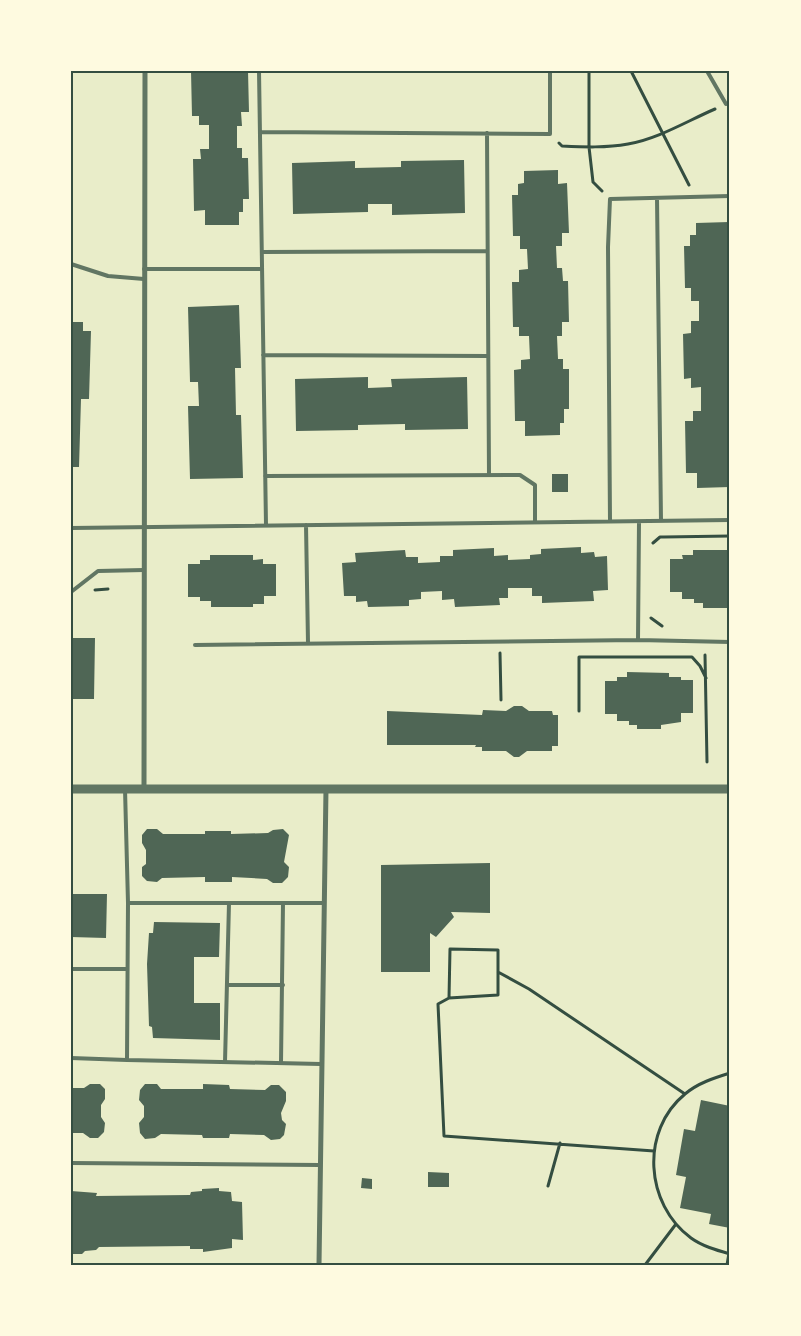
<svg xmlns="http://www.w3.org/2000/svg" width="801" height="1336" font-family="Overpass,sans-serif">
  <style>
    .building { fill: #4f6655 }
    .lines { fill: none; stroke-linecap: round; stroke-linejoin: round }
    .path { stroke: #344e41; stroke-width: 3 }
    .service { stroke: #617663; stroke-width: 4 }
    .minor { stroke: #617663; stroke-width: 5 }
    .tertiary { stroke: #617663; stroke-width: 9 }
    .neatline { fill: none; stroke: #344e41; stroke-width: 2 }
  </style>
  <rect width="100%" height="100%" fill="#e9edc9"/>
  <path class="building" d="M191,71H248L249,112H241L242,126H237V148H242V158H248L249,199H243V212H239V225H205V210L194,211L193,159H201L200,149H209V125H199V116H192Z
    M464,160L465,213L392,215V204H368V212L293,214L292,163L355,161V168L401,167V161Z
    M558,170V184L567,183L569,233H562V246H556L557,268H562L563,281H568L569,322H562V336H557L558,359H563V369H569V409H564V423H560V435L525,436V421H515L514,370L521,369V360L530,359L529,336H519V327H513L512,282H519V270L528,269L527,249H520V236H513L512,195H518V184L524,183V171Z
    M729,222L730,487L697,488V473H686L685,421H693V411H701V387L691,388V378L684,379L683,334L691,333V321H699V301H691V288H685L684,246H690V235H696V223Z
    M239,305L241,368H235L236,415H241L243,478L190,479L188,406H199L198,382H190L188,307Z
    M71,322H83V331H91L89,399H81L79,467H71Z
    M368,377V388L392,387L391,379L467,377L468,429L405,430V424L358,425V430L296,431L295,379Z
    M552,474H568V492H552Z
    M581,547V553L594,552L595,557L607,556L608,590L593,591L594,601L542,603V596H532V588H508V598H499L500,605L455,607L454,599L442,600V591L421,592V599L409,600V606L368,607L367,601L356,602V596H344L342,563L356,562L355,553L405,550L406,557H418V563L440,562V556H453V550L494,548V556L508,555V560L530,559V555L541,554V549Z
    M693,550H730V603H727L728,608H703V603H694V599H682V592H670V559H683L682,555H693Z
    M210,555H253V560L263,559V564H276V596H264V604H253V607H211V601H200V597H188V564H200V560H210Z
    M71,638H95L94,699H71Z
    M627,672L669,673V677H681V680H693V713H681V722L661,725V729H637V725H629V721H617V714H605V681H617V677H627Z
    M514,706H522L529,711H552L553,715H558V746H552V751H527L519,757H514L506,751H482V747H475L476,745H387V711L482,715L483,710L506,711Z
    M147,829H157L163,834H205V831H231V834L268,833L273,830L283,829L289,835L284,862L289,867L288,877L282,883H273L267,879L232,877V882H205V877L162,878L157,882L147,881L142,876V867L146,864V850L142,843V835Z
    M490,863V913L451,912L454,917L436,937L430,933V972H381V865Z
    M71,894H107L106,938L71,937Z
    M154,922L220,923L219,957H194V1003H220V1040L153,1038L152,1027L149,1026L147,964L149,933H153Z
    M90,1084H100L105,1089V1099L101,1105V1117L105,1123L104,1132L98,1138H90L83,1133H71V1088H84Z
    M145,1084H157L161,1089H203V1084L229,1085L230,1089L265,1090L271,1085H279L286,1092V1101L281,1113L282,1120L286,1124L284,1135L280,1139L271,1140L264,1135L230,1134L229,1138H203L202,1135L161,1134L155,1138L145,1139L140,1133L139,1123L144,1117V1106L139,1100L140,1090Z
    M701,1100L730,1106V1228L709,1224L711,1214L680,1208L686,1177L676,1175L684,1129L695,1131Z
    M428,1172L449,1173V1187H428Z
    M362,1178L372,1179V1189L361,1188Z
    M219,1188V1191L231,1192L232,1201L242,1202L243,1240L232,1239V1248L203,1252V1249H190V1246L99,1247L96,1250L85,1251L82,1254H71V1191L97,1193L96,1196L190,1195L191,1192L202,1191V1189Z"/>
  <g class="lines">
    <path class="path" d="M589,71V147L593,182L602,191
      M631,71L689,185
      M559,143L562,146C584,147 606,148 628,144C658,139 687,121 715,109
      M653,543L660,537H664L730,536
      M95,590L108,589
      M651,618L662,626
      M500,653L501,700
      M705,655L707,762
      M579,657H692L700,666L706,678
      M579,657V711
      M450,949L498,950V995L449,998Z
      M498,972L529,989L685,1094
      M449,998L438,1004L444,1136L654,1151
      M730,1073C714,1078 698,1083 685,1094C640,1131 645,1204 691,1238C702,1246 716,1250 730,1254
      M548,1186L560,1143
      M645,1265L676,1224
      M727,1265L729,1253"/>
    <path class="service" d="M259,71L266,525
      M707,71L726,104
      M260,132L550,134V71
      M487,133L489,474
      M657,198L661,521
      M262,252L487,251
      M71,264L108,276L144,279
      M144,269H262
      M263,355L488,356
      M265,476L520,475L535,485V522
      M610,521L608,247L610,199L730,196
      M306,525L308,643
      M71,528L730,520
      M71,592L98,571L144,570
      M638,640L639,522
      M195,645L638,640L730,642
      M125,789L128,903L127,1060L321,1064
      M128,903H323
      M71,969H126
      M228,985H283
      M71,1058L127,1060
      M225,1062L229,903
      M281,1063L283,903
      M71,1163L320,1165"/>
    <path class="minor" d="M144,788L145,71
      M319,1265L326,789"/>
    <path class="tertiary" d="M71,789H730"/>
  </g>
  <rect width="801" height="1336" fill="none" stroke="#fefae0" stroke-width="145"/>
  <rect x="72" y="72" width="656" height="1192" class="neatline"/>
</svg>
